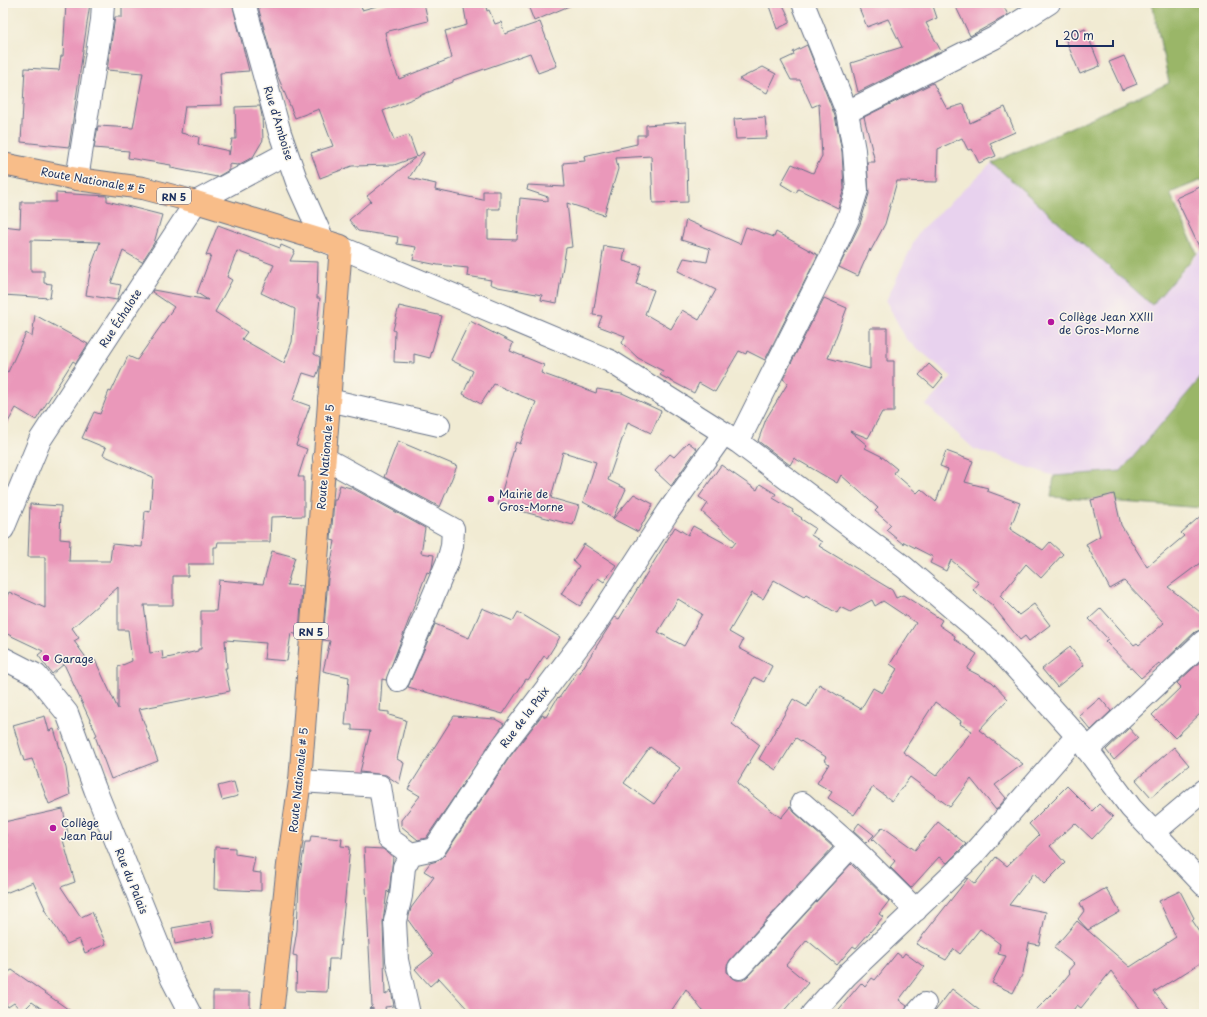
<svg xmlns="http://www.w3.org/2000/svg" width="1207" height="1017" font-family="'Playpen Sans',sans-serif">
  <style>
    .built { fill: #e8d2ee }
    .forest { fill: #9ab668; stroke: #5a7263 }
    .building { fill: #ea98ba; fill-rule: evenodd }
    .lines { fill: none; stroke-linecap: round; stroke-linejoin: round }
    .minor-casing { stroke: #667187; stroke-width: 24 }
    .major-casing { stroke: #667187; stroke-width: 24 }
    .minor { stroke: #fff; stroke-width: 22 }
    .major { stroke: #f8bd89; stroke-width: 22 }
    .poi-dot { fill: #b5179e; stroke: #fbf7ec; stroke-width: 1.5 }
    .labels { text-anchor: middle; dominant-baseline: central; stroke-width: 3; stroke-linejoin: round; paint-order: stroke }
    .shield { fill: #fbf7ec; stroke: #5e6b89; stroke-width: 1 }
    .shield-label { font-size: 10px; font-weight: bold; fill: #1b2f5e }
    .street-label { font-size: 11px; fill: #1b2f5e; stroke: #fbf7ec }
    .poi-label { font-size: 11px; fill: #1b2f5e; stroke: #fbf7ec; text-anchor: start }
  </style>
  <rect width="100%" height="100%" fill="#fbf7ec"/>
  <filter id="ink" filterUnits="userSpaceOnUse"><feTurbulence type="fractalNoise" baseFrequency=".025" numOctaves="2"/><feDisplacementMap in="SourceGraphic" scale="8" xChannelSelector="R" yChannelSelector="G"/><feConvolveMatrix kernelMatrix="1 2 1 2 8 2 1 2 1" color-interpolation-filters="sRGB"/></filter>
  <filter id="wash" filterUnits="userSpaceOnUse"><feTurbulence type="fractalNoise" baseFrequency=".012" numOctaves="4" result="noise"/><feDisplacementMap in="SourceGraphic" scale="16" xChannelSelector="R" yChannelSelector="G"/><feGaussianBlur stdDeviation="0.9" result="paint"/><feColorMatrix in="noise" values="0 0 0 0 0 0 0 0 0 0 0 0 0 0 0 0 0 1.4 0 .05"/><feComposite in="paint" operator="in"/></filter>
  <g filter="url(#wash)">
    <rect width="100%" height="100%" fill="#f1ebd3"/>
    <path class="built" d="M992,163L1152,305L1204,247V374L1121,471L1054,476L974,449L926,405L952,377L906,339L886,301L918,233Z"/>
    <path class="forest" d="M1152,3H1204V179L1170,193L1197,253L1152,305L992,163L1169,83Z
      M1204,374V508L1051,497L1054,476L1121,471Z"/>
    <g id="blocks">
      <path class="building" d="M66,3H90L69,147L21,142L25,68L59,70L61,56H63Z
        M122,3H232L249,71L220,73L222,105L185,106L181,133L199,137L198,144L229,151V155L232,139H236L235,107L260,106L262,116L263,140L253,157L238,165L229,164V170L217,177L171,168V165L128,158L129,151L94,148L98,126L133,128L143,73L107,70L115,17H122Z
        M257,3H360L362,10L388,3H424L428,21L385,32L390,56L399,79L452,58L445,31L467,25L463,3H485L487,11L489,10L495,24L501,22L505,34L540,22L557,66L538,73L530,53L453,80V82L383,111L394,140L409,135L417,157L423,152L424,154L409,178L436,184L435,190L483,200V191H500V209H488V239L517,240L520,198L548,201V197L527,190L528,185L565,187L563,163L585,161L584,156L637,144V135H646V125L686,122L688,202L653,203L651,156L616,158L618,169L604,215L567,203L572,247L566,248L557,303L541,300L542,295L498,287L490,284L491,280L467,276L468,268L438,265L413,260L416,247L397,244L398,237L358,231L349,220L371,201L367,196L416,157L394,165L352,166L320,178L311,153L333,146L319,109L295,118L276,72Z
        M527,3H576L534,21Z
        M768,3H782L789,17V23L777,29Z
        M857,3H932L937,18L926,23L941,51L858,92L851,63L902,47L888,19L867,27Z
        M954,3H1002L1008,15L970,36Z
        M1085,29L1100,66L1080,74L1065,38Z
        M807,45L835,116L842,152L844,189L838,208L798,189L796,193L781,184L792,164L813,173L822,156L819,104L812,107L800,80H791L781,61L794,55L793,52Z
        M1124,56L1137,84L1122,90L1109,62Z
        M763,67L776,74L767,93L739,79Z
        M933,83L947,109L964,104L970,123L1005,107L1015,132L990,143L996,156L979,163L972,149L968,150L962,138L938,149L937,182L897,181L885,224L870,252V249L858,276L839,267L860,224L869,194L867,162H875L864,117Z
        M765,117L767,138L736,139L734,119Z
        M1200,187L1204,196V257L1176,198Z
        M56,193L107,196V201L162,215L154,243L142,262L123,251L111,283L121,285L117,300L86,295L91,267L100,242L31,240V271H44V283L52,284L50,298L3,295V226L20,228L21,202H56Z
        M686,220L740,244L746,227L774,237L776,232L818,255L765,360L747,351L746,354L739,351L715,392L699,383L694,393L660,375L663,371L638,358L622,343L625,336L598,326L602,316L593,315L604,246L625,249L623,261L641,266L636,284L654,290L645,314L671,329L682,310L699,320L716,290L678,271L684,258L707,262L710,249L681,240Z
        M218,225L280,248L281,245L295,251L290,261L318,262L317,298H320L314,354L320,357L319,369L316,377L303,373L293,400L310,406L296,445L307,449L298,477H304V516L271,517L270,542H218L217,547H214V564H188V576H173V605H144L150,653L162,651L163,659L198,651V649H201V611H216L219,580L263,584L272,551L295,557L287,585L302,586L299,635L291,633L287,661L264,659L266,643L225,640L227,668H225L230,691L139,709L158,761L111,779L95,736L97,735L64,664L52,674L38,655L43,651L3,632V605L9,592L45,608V557H28L30,504L61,506L60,539L70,540L69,561H110L112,544L142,547L145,511L150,512L153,477L103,455L106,448L82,438L94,412L100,414L109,391L111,392L128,356L137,360L174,307L152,292L153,290L208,300L197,293L211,256L206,255ZM237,251L274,265L261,293L295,309L292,342L284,363L242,339L247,332L215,312L232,280L227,277ZM118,587V630H128L132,661L118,667V709L95,660L90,663L74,641L79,638L72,628Z
        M824,298L847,308L828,358L870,369V328H887V361H894V412H882L868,438L850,431L867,445L865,448L881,456L897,469L894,473L917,493L921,489L936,502L948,469L940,466L946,451L973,461L965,482L988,488L987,491L1020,503L1010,529L1043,550L1050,542L1063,554L1041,578L1026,564L1000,596L1019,615L1034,604L1050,625L1029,641L1025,636L1020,640L992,605L973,590L979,583L951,560L946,571L930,563L933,557L904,542L903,544L886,530L891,525L875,511L878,508L841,475L837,483L794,458L790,465L758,441L766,419L788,383L783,379Z
        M399,306L442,316L430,358L414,354V363L394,362L395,331L393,330Z
        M35,315L88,344L76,363L73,361L36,420L16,408L3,431V369L8,372L26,333L32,337Z
        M470,321L513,343L510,351L544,365L541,373L596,393L597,389L622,393L661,411L651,433L628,422L608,480L626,489L613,518L583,502L596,462L563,452L551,498L579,506L573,525L498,505L516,442L520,444L536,402L494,384L481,404L463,394L473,371L451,360Z
        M929,364L943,377L934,388L919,375Z
        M398,441L457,466L440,507L384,477Z
        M688,442L697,449L671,486L655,471L670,454L674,457Z
        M721,465L757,490L760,484L776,494L773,498L793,510L792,512L802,518L801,519L815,528L811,535L822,542L819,546L892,590L896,598L903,595L942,620L939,625L955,636L954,639L977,654L967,669L992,682L1008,699L979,730L1023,764L995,785L1006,798L996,810L971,779L950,807L910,777L892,801L873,787L854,815L828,798L832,792L817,783L829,764L824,760L826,757L796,738L776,770L759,759L793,699L807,707L819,684L861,709L873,688L882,693L897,669L890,664L916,623L883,601L875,606L872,600L850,612L840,607L837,613L806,595L804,597L774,580L763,599L752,593L729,632L743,640L739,648L772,666L764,682L754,677L732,724L760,745L737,783L781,818L790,807L794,812L833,847L730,960L727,966V972L731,977L737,980H743L748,976L851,864L889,901L879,914L883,917L856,948L853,946L837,965L807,940L786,965L808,983L781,1014H707L701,1009L686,989L669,1014H472L439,978L430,986L415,969L433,955L408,920L411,908L434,877L424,871L430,863L437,861L444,856L509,758L542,715L546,717L558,697L559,698L577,672L579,674L615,617L619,619L675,527L688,535L693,526L732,547L736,542L702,512L708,503L699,497ZM678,599L702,614L684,646L658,632ZM935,702L961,721L960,724L972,731L936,776L903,752ZM650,747L680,768L654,804L624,783Z
        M340,485L354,489L425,528L421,553L434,555L432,568L430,573L427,572L386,680L382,679L380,711L389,712V715L406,720L397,759L404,763L399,784L386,775L360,772L370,731L352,730V725H345L349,677L323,671L330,641L323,640L328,579L335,541L331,540L334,500H336Z
        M634,494L653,504L638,532L613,519Z
        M1114,494L1121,525L1147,567L1184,536L1181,533L1204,513V560L1168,587L1204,615V629L1195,632L1160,665L1159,663L1141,678L1105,641L1108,639L1089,619L1101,608L1134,645L1137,643L1139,645L1164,623L1124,581L1110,589L1086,544L1100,536L1091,500Z
        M584,544L616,565L604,582L598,578L580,606L561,594L579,566L573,561Z
        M482,608L513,621L518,612L560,637L547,658L544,656L528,680L526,679L503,714L408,687L435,624L469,638Z
        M1070,647L1084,665L1057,687L1042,669Z
        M1204,658V710L1175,738L1152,715L1181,687L1177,683Z
        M1100,698L1111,711L1091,730L1079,716Z
        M45,716L49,731L54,729L66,768L70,795L49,804L32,759L24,761L13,725Z
        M454,716L495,719L504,724L426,838L418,840L401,826V820L420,796L408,789Z
        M1129,728L1138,738L1114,760L1106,750Z
        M1174,747L1189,765L1151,797L1136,780Z
        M234,782L238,796L222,800L218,786Z
        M1067,786L1092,811L1099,804L1113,817L1092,839L1075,823L1050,846L1065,863L1044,884L1034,873L1009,905L1046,912L1039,945L1029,943L1023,973L1013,993L992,983L1006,956L998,954L1000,944L980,929L960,954L954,949L946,960L916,944L968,878L975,884L996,857L1007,866L1039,835L1029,824Z
        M63,809L69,839L63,840L75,882L61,887L81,917L92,912L106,944L85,953L79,939L67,944L44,909L45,908L33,882L3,894V853L8,851L4,822Z
        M938,822L966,844L947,863L939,857L911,888L890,867L895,861L872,839L883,827L915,850Z
        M859,823L874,835L866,843L853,831Z
        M311,836L342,839L341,846L350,847L339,959H329L327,992L296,991L297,956L293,955L297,930L299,881L305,842H310Z
        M215,847L235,848V854L255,857L252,872L261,873V891L214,889Z
        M364,848L383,849L393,857L389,893L387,891L383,922L385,995L391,990L394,1006L385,1007L386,1014H373V1008L369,1009L372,1006Z
        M1106,888L1120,912L1088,930L1078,919L1084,911L1080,903Z
        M1180,891L1194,918L1192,920L1204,938V961L1154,992L1172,1014H1144L1111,971L1081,1008L1077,1005L1070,1014H1032L1057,989L1070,973L1068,971L1074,964L1054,948L1077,921L1130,967L1176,937L1159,901Z
        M211,921L214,936L175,944L172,928Z
        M897,953L902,957L905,953L924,967L899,1000L907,1006L904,1014H835L861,983L865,987L872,978L875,980Z
        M12,970L75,1014H49L32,1002L22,1012L14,1003L8,1007L3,999V975Z
        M952,989L984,1014H933Z
        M213,992H250V1013H213Z"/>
    </g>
  </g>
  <g filter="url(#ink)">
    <use href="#blocks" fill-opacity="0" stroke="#667187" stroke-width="1"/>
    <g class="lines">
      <g class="minor-casing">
        <path id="minor" d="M244,3L280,133L297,182L323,240L610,361L738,442L904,567L994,644L1077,736L1131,808L1204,885
          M847,112L994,38L1049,3
          M77,179L102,20L103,3
          M329,400L439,425
          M738,442L830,258L848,219L857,190L854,150L847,112L803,3
          M324,458L453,529L452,546L448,561L398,680
          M3,529L40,440L196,202L287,153
          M3,658L36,675L67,713L95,789L172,979L190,1014
          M1087,750L1204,641
          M300,781L380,786L388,838L411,854
          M802,803L851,846L916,910
          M1153,833L1204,790
          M739,968L851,846
          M409,1014L397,960L395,921L401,896L404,867L411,854L434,849L499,751L596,623L668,512L724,433
          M812,1014L847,975L972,856L1077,736
          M916,1014L925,1004"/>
      </g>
      <g class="major-casing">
        <path id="major" d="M3,164L77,179L143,188L196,202L341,246L300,781L288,865L272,1014"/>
      </g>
      <use href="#minor" class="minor"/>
      <use href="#major" class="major"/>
    </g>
  </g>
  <g class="poi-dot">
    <circle cx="1051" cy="322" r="4"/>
    <circle cx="491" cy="499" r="4"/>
    <circle cx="46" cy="658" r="4"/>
    <circle cx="53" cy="828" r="4"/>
  </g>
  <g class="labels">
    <g class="shield">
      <rect x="157" y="188" width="34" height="16" rx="3"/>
      <rect x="294" y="623" width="34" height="16" rx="3"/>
    </g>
    <g class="shield-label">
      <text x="174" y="196">RN 5</text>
      <text x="311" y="631">RN 5</text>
    </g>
    <g class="street-label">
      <text transform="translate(279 123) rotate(73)">Rue d'Amboise</text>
      <text transform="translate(93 180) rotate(10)">Route Nationale # 5</text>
      <text transform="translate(120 318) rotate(-57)">Rue Échalote</text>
      <text transform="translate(325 457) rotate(-85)">Route Nationale # 5</text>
      <text transform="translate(524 717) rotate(-53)">Rue de la Paix</text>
      <text transform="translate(298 780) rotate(-84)">Route Nationale # 5</text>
      <text transform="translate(132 881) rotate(68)">Rue du Palais</text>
    </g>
    <g class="poi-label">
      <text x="1059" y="316">Collège Jean XXIII<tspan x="1059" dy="13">de Gros-Morne</tspan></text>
      <text x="499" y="493">Mairie de<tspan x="499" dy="13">Gros-Morne</tspan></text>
      <text x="54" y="658">Garage</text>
      <text x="61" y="822">Collège<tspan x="61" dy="13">Jean Paul</tspan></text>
    </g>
  </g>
  <rect width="1207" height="1017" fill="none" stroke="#fbf7ec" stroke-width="16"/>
  <path d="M1057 40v6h56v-6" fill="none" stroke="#1b2f5e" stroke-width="2"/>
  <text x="1063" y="40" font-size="12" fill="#1b2f5e" stroke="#fbf7ec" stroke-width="3" paint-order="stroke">20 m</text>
</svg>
